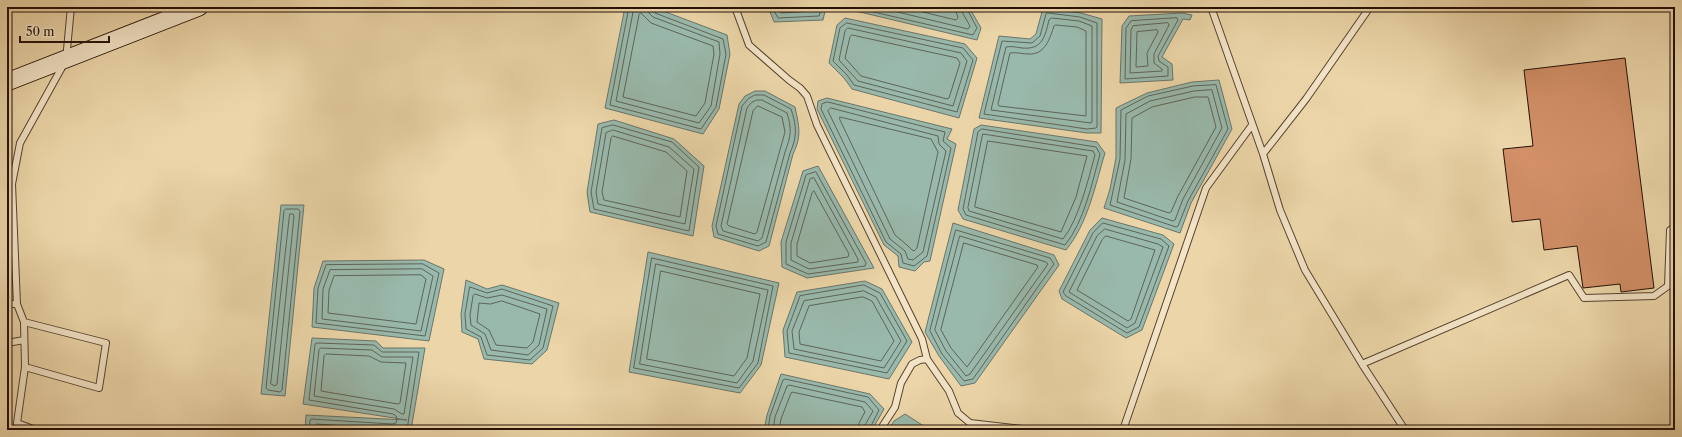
<svg xmlns="http://www.w3.org/2000/svg" width="1682" height="437" font-family="'Libre Caslon Text',serif">
  <style>
    .water { fill: #99b9ac; stroke: #6a756a }
    .lines { fill: none; stroke-linecap: round; stroke-linejoin: round }
    .shore { stroke: #5e6459; stroke-width: 1 }
    .building { fill: #d28f68; stroke: #241006 }
    .lane-casing { stroke: #56422f; stroke-width: 8 }
    .secondary-casing { stroke: #241006; stroke-width: 19 }
    .lane { stroke: #f3e4c7; stroke-width: 6 }
    .secondary { stroke: #f3e4c7; stroke-width: 17 }
  </style>
  <rect width="100%" height="100%" fill="#ecd6a9"/>
  <filter id="stains"><feTurbulence type="fractalNoise" baseFrequency=".005" numOctaves="4"/><feColorMatrix values="0 0 0 0 .2 0 0 0 0 .09 0 0 0 0 .02 0 0 0 .5 -.17"/></filter>
  <radialGradient id="worn" r=".72"><stop offset=".6" stop-color="#630" stop-opacity="0"/><stop offset="1" stop-color="#630" stop-opacity=".3"/></radialGradient>
  <path class="water" d="M625,7L655,8L727,35L730,54L719,109L703,134L605,108Z
    M768,7H826L823,20L774,22Z
    M839,7H969L981,28L977,40Z
    M1043,8L1081,13L1102,19L1101,133H1087L979,118L999,36L1030,39L1036,34Z
    M1182,13L1192,15L1190,20L1183,19L1162,57L1172,64L1173,80L1120,83L1122,26L1129,16Z
    M845,18L965,44L977,58L959,118L852,89L844,78L829,63L837,25Z
    M1219,80L1232,129L1191,203L1180,233L1104,208L1110,189L1116,158V108L1147,93L1192,82Z
    M755,91H765L795,107C799,126 802,136 793,154L769,246L759,251L714,237L712,226L739,104L745,96Z
    M827,98L952,129L947,139L956,144L930,261L924,262L915,271L899,267L898,256L884,245L817,109L818,101Z
    M614,120L674,139L704,166L693,236L590,212L587,192L598,124Z
    M981,125L1097,142L1105,153C1095,186 1088,223 1066,250L963,219L958,210L974,129Z
    M818,166L874,268L807,278L782,267L781,242L803,171Z
    M281,205H304L285,396L261,394Z
    M1102,218L1163,235L1174,244L1142,330L1126,338L1062,299L1059,291L1090,230Z
    M953,223L1054,255L1059,265L975,383L961,386L939,356L925,332Z
    M648,252L779,283L761,365L740,393L629,372Z
    M424,260L444,269L429,341L312,327L314,288L323,261Z
    M466,280L487,289L502,285L559,303L547,350L532,364L484,359L478,339L462,332L461,314Z
    M865,281L882,289L912,342L889,379L785,357L783,330L797,292Z
    M312,338L376,341L383,348H425L411,430H305L306,415L407,420L303,404Z
    M781,374L870,394L884,409L872,430H764L767,415Z
    M905,414L930,430H888L894,421Z"/>
  <g class="lines">
    <path class="shore" d="M629,7L610,105L701,129L716,107L726,54L723,39L655,13L653,7
      M634,7L616,101L699,123L711,106L720,54L719,42L653,17L649,13L648,7
      M772,7L778,18L819,16L822,7
      M778,7L781,13L814,11L816,7
      M852,7L973,35L977,28L966,7
      M877,7L968,29L970,26L962,12L961,7
      M902,7L956,20L958,18L955,7
      M641,13L651,23L713,46L714,54L705,103L696,116L623,97L639,15Z
      M1048,13L1080,17L1097,23V127L1096,128L1087,129L984,114L1002,41L1032,43L1040,36L1046,14Z
      M1052,18L1079,21L1092,26V122L1091,123L991,110L1006,47C1011,46 1016,47 1022,48C1043,50 1045,36 1049,20Z
      M1177,18L1178,20L1158,56L1159,61L1168,67V76L1125,79L1126,28L1131,21Z
      M847,23L963,48L973,60L957,112L854,85L847,75L833,61L840,28Z
      M1168,23L1169,25L1154,54V63L1162,69V71L1130,73L1131,30L1133,26Z
      M1056,25L1077,27L1086,31V116L999,106L998,104L1010,53C1016,52 1023,54 1029,54C1045,55 1050,38 1054,26Z
      M848,28L961,53L967,61L953,106L858,81L839,60L845,31Z
      M1157,30L1158,32L1147,53L1148,66L1136,67L1137,32Z
      M852,35L957,58L960,63L949,98L947,99L861,76L845,58L850,37Z
      M1216,85L1228,129L1188,201L1178,226L1176,227L1110,205L1120,159L1121,110L1148,96L1193,86Z
      M1212,90L1222,128L1183,199L1175,220L1173,221L1117,202L1125,160L1126,114L1150,101L1194,91Z
      M755,95H764L791,109C797,127 797,137 790,153L766,242L758,246L718,234L716,226L742,106L748,99Z
      M1195,97H1208L1216,127L1178,196L1171,212L1169,213L1124,198L1131,159L1132,118L1152,107Z
      M757,100H762L787,113C792,129 791,136 785,152L762,238L758,241L723,231L721,226L747,108L751,103Z
      M828,102L945,132L943,141L951,148L927,256L914,266L903,263L901,254L886,242L821,109L822,104Z
      M758,106L782,117L785,132L757,232L755,234L729,226L727,224L753,111Z
      M831,108L938,136L939,144L946,151L923,252L913,260L908,259L905,251L890,239L828,111Z
      M840,117L931,139L938,152L917,248L914,251L912,250L907,245L895,235L840,120Z
      M613,125L672,142L699,167L689,231L594,209L591,192L602,128Z
      M982,129L1096,147L1100,154C1092,183 1084,222 1065,245L966,215L963,209L978,132Z
      M613,130L669,147L694,169L685,224L598,204L596,192L606,133Z
      M983,134L1093,151L1095,155C1088,180 1079,219 1063,239L969,211L968,208Z
      M613,136L666,152L687,171L680,217L604,200L602,192L611,138Z
      M988,141L1087,156L1076,197L1061,232L975,207Z
      M816,172L866,263L865,266L808,274L786,264V242L806,175Z
      M814,178L858,259V262L809,269L791,260V243L810,179Z
      M814,191L849,254L848,257L810,263L797,256V244L812,193Z
      M286,209H298L300,211L282,390L280,392L268,390L266,388L284,211Z
      M290,214H293L294,216L277,384L275,386L271,384Z
      M1103,223L1161,239L1169,246L1139,327L1127,333L1066,296L1063,292L1093,233Z
      M1105,229L1158,244L1163,247L1135,323L1127,328L1069,292L1097,236Z
      M956,230L1050,258L1054,264L973,379L964,381L942,354L930,331Z
      M960,236L1046,262L1048,264L970,374L966,376L946,351L935,330Z
      M1106,236L1155,250L1131,319L1128,321L1077,290L1102,240Z
      M964,243L1037,265L1038,267L967,367L951,348L941,330Z
      M652,258L773,286L758,363L739,388L634,368Z
      M423,264L439,273L425,336L316,323L318,288L326,265Z
      M656,264L768,290L753,361L737,383L640,364Z
      M422,269L433,276L421,331L322,319L323,289L330,270Z
      M661,271L760,294L747,358L734,376L647,359Z
      M421,275L426,279L416,324L328,313L329,290L334,276Z
      M864,285L880,293L907,341L887,373L789,353L787,331L800,296Z
      M470,287L487,293L502,289L553,306L543,348L530,360L487,355L481,337L466,329L465,314Z
      M864,291L876,297L901,341L884,368L794,349L792,331L804,301Z
      M475,294L487,298L502,295L547,309L539,345L528,355L491,350L485,334L471,325L470,315L473,296Z
      M863,297L872,301L894,341L881,361L800,344L799,332L809,306Z
      M502,301L540,314L533,342L527,348L496,345L489,330L477,322L479,303L490,304Z
      M321,348L372,350L382,357H413L404,414H402L394,409L314,396L319,350Z
      M326,354L369,356L381,362L406,363L400,403L398,404L321,391L324,356Z
      M309,430L310,421L311,419L392,424L396,423L397,419L396,416L393,414L309,400L315,344L317,343L374,345L382,352H419L407,430
      M314,430L315,426L316,424L392,429L400,426L402,430
      M768,430L770,416L783,380L785,379L868,397L879,410L869,430
      M773,430L775,417L787,386L789,385L865,402L873,411L865,425L864,430
      M779,430L781,419L791,393L792,392L862,407L865,412L859,423L858,430"/>
  </g>
  <path class="building" d="M1625,58L1654,288L1621,292L1620,284L1583,288L1577,246L1544,250L1540,219L1512,222L1503,149L1533,146L1524,70Z"/>
  <g class="lines">
    <g class="lane-casing">
      <path id="lane" d="M735,7L749,45L789,80L800,88L807,96L817,125L922,339L927,359
        M1211,7L1263,154
        M1370,7L1306,99L1263,154L1280,210L1305,270L1362,364L1405,430
        M7,304H17
        M24,322L106,343L99,388L25,367
        M7,343L24,340
        M1362,364L1569,275L1584,298L1654,296L1668,286L1670,230L1675,228
        M36,430L17,423L25,367L24,322L17,304L12,184L20,143L66,60L71,7
        M880,430L895,407L901,383L912,364L920,360L927,359L949,391L958,413L970,423L1032,430
        M1123,430L1206,188L1252,125"/>
    </g>
    <g class="secondary-casing">
      <path id="secondary" d="M7,82L199,7"/>
    </g>
    <use href="#lane" class="lane"/>
    <use href="#secondary" class="secondary"/>
  </g>
  <rect width="1682" height="437" fill="none" stroke="#ecd6a9" stroke-width="24"/>
  <rect x="8" y="8" width="1666" height="421" fill="none" stroke="#241006" stroke-width="2"/>
  <rect x="12" y="12" width="1658" height="413" fill="none" stroke="#241006"/>
  <path d="M20 36v6h89v-6" fill="none" stroke="#241006" stroke-width="2"/>
  <text x="26" y="36" font-size="12" fill="#241006" stroke="#f3e4c7" stroke-width="3" paint-order="stroke">50 m</text>
  <rect width="100%" height="100%" filter="url(#stains)"/>
  <rect width="100%" height="100%" fill="url(#worn)"/>
</svg>
